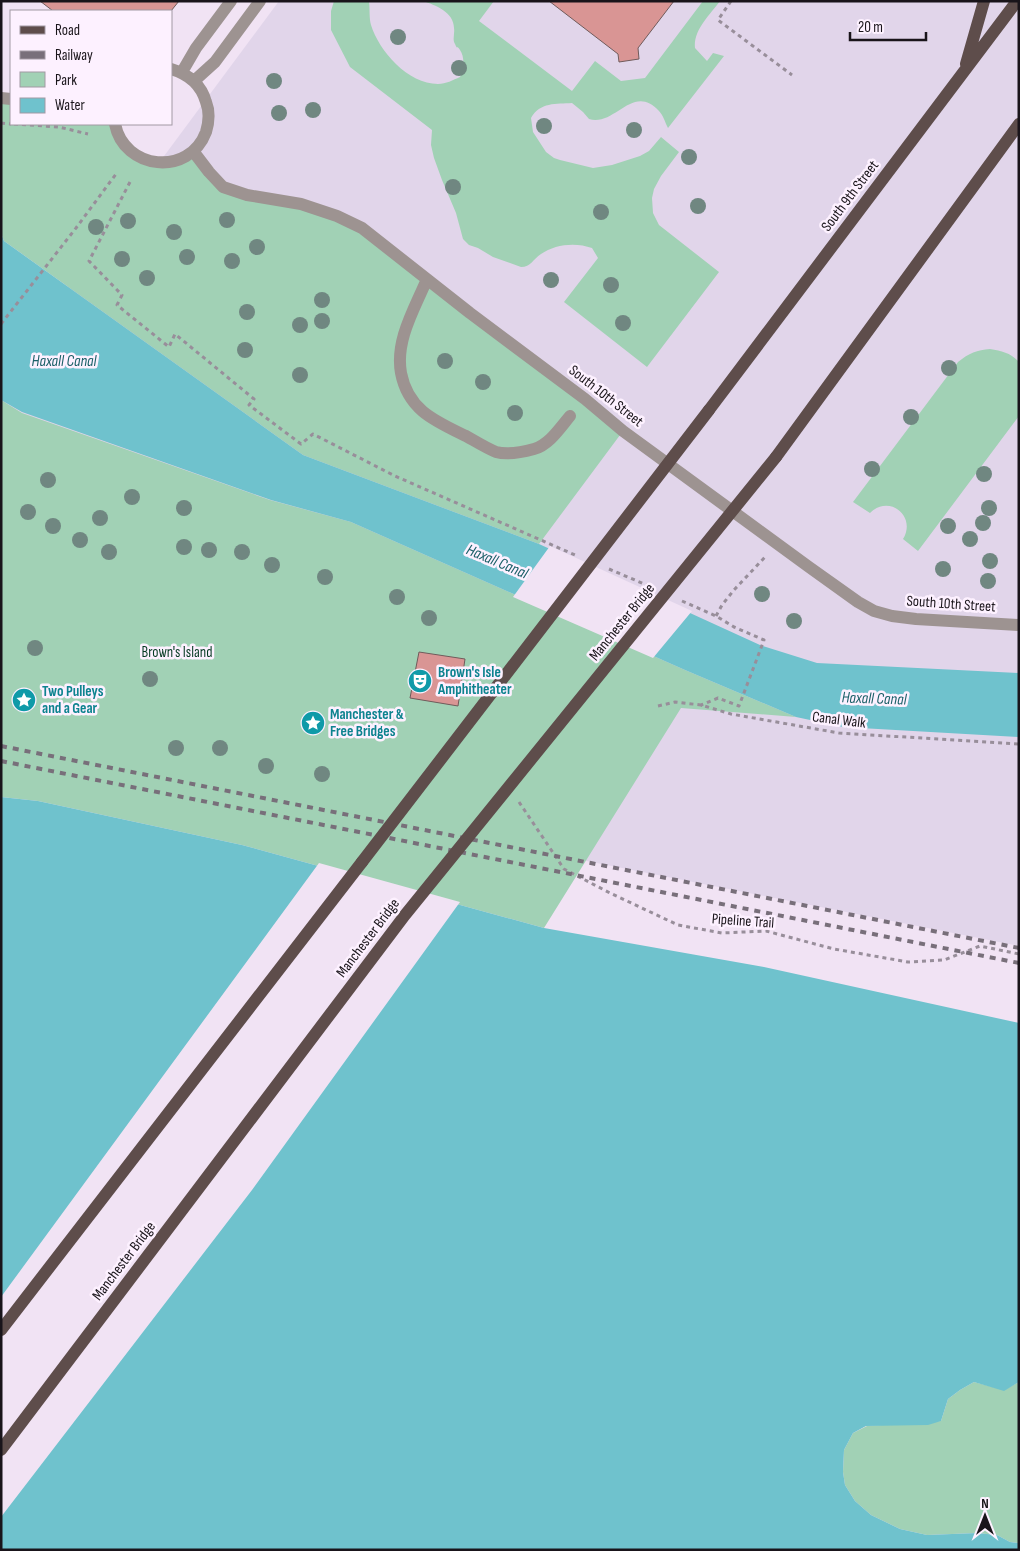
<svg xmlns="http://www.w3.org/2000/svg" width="1020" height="1551" font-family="'Sofia Sans Condensed',sans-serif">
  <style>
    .commercial { fill: #e1d5ea }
    .green { fill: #a1d1b5 }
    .water { fill: #6fc2cd }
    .pier { fill: #f1e3f4 }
    .building { fill: #d99594; stroke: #705b5b }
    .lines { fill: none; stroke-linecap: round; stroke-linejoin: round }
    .path { stroke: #988e9a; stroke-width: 3; stroke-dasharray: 4 4; stroke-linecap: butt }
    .minor { stroke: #9d9391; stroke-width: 12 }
    .major { stroke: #5e4d4b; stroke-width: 12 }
    .rail { stroke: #786f7a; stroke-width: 4; stroke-dasharray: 6 6; stroke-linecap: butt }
    .major-bridge { stroke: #5e4d4b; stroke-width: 12 }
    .tree { fill: #708781 }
    .labels { text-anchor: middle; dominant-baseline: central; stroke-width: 5; stroke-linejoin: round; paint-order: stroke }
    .street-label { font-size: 15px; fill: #19141a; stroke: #fdf1ff }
    .park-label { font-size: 15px; fill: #063b23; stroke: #fdf1ff }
    .culture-label { font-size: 15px; font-weight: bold; fill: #0d838f; stroke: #fdf1ff; text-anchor: start }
    .water-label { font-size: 16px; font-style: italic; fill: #1b6068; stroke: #fdf1ff }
  </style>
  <rect width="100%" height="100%" fill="#f1e3f4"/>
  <path class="commercial" d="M279,1H1019V946L1,746V376Z"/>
  <path class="green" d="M334,1H369C370,9 369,18 371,25C379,51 408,84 438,84C446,84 453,80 460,77C464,70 465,57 460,50C456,44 458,51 455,44C452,39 455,34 454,28C454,12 435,5 423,1H494L479,21L572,91L595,61L621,81L645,78L703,1H720C710,15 693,30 695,48L707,61L713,53L724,56L668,128C665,122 663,115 659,111C633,82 615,127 589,119L583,112L572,103C556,104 540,102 531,118L533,132L546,152L554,158L560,160L593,168L612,165L640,156L649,151L661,137L679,152L661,176L654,189L652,198L653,213L659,225L719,272L647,367L564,302L598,258L592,248C576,242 555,244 541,254C533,259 531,267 521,267L493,257L478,248L469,245L463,239L456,213L442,180L434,158L431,145L432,130L350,67L331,30V11Z
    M1,98L11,99V124H115L116,131L152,162L193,151L223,187L337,216L623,431L539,544L303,455L4,241L1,233Z
    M990,349C1002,351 1011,353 1019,362V416L918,551L903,539C917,516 889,494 870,513L853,502L958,362C969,353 977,350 990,349Z
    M1,400L22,413L270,500L351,522L685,670L796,717L681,708L544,928L242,845L38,801L1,797Z
    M974,1382L1004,1390L1019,1382V1543L1010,1542L997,1535L977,1533L927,1535L900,1529L871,1515L855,1501L845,1485L843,1472L844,1450L853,1433L867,1426L941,1421L948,1399L960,1390Z"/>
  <path class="water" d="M1,233L4,241L303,455L539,544L760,645L817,663L1019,673V737L843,727L796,717L685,670L351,522L271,500L22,412L1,400Z
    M1,797L38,801L242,845L544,928L764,967L1019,1023V1382L1004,1391L974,1382L960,1390L948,1399L941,1421L928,1425L866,1426L853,1433L844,1450L843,1472L845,1485L855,1501L871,1515L900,1529L927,1535L977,1533L997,1535L1010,1542L1019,1543V1550H1Z"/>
  <path class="pier" d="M550,546L692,611L653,658L513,597Z
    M319,863L460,902L252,1190L1,1517V1297Z"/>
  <path class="building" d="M40,1H179L171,11H53Z
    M549,1H674L638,48L639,59L619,62L618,54Z
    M419,652L465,659L458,706L410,698Z"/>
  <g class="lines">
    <path class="path" d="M731,1L718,20L792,75
      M1,123L11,124
      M14,124L59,127L88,134
      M130,182L89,261L122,295L117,305L169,347L175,334L254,399L249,405L301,444L313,434L395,476L575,555
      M1,324L76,228L116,174
      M609,569L649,586
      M682,601L716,616L734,627L764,640L739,706L718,698L701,705L706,707
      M716,616L722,605L734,590L765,557
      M658,706L675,702L701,705L731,714L839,733L1019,744
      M519,802L564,869L610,893L678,925L722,933L766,931L834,949L908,962L944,960L980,946L1019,954"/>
    <path class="minor" d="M182,72L196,48L231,1
      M194,81L215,62L260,1
      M1,98L11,99
      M115,124C124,170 189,177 206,132C209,122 210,112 206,102C201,84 188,74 171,69
      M193,151L209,172L223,187L247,195L301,204L337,216L362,228L470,313L585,399L623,431L809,567L858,602L874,611L892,616L916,619L1019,625
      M427,279C415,308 395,340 401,373C408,410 435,421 466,436C475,441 486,448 496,452C507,455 523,452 534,449C549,445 560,428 570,416"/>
    <path class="major" d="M966,64L984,1
      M709,410L1017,1
      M776,457L1019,124
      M1,1330L362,862"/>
    <path class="rail" d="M1,746L1019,948
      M1,761L1019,963"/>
    <path class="major-bridge" d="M362,862L709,410
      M1,1450L405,915L776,457"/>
  </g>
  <g class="tree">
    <circle cx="398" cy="37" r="8"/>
    <circle cx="459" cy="68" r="8"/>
    <circle cx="274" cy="81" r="8"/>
    <circle cx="313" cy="110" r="8"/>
    <circle cx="279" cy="113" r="8"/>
    <circle cx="544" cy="126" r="8"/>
    <circle cx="634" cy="130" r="8"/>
    <circle cx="689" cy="157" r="8"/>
    <circle cx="453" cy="187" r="8"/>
    <circle cx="698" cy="206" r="8"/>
    <circle cx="601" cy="212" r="8"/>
    <circle cx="227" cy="220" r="8"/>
    <circle cx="128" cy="221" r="8"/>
    <circle cx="96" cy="227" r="8"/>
    <circle cx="174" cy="232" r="8"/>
    <circle cx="257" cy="247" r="8"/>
    <circle cx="187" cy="257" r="8"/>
    <circle cx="122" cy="259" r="8"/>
    <circle cx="232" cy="261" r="8"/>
    <circle cx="147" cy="278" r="8"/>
    <circle cx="551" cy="280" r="8"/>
    <circle cx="611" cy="285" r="8"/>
    <circle cx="322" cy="300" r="8"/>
    <circle cx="247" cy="312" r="8"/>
    <circle cx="322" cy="321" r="8"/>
    <circle cx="623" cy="323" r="8"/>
    <circle cx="300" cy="325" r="8"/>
    <circle cx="245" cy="350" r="8"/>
    <circle cx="445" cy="361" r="8"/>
    <circle cx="949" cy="368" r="8"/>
    <circle cx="300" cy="375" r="8"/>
    <circle cx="483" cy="382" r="8"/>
    <circle cx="515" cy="413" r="8"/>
    <circle cx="911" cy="417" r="8"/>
    <circle cx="872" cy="469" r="8"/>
    <circle cx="984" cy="474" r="8"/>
    <circle cx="48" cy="480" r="8"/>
    <circle cx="132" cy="497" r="8"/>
    <circle cx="184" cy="508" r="8"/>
    <circle cx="989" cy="508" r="8"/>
    <circle cx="28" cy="512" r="8"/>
    <circle cx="100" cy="518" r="8"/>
    <circle cx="983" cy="523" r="8"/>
    <circle cx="53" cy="526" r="8"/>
    <circle cx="948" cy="526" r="8"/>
    <circle cx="970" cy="539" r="8"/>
    <circle cx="80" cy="540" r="8"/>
    <circle cx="184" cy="547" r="8"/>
    <circle cx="209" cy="550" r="8"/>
    <circle cx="109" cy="552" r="8"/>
    <circle cx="242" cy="552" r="8"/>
    <circle cx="990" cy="561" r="8"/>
    <circle cx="272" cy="565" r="8"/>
    <circle cx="943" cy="569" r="8"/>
    <circle cx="325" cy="577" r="8"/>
    <circle cx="988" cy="581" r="8"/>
    <circle cx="762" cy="594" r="8"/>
    <circle cx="397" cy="597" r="8"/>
    <circle cx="429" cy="618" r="8"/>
    <circle cx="794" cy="621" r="8"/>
    <circle cx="35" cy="648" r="8"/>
    <circle cx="150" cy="679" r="8"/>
    <circle cx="176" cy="748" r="8"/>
    <circle cx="220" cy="748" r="8"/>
    <circle cx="266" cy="766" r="8"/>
    <circle cx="322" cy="774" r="8"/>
  </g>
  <defs>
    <g id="theatre-disc" transform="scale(1.25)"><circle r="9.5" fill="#0f9aa8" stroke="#fdf1ff"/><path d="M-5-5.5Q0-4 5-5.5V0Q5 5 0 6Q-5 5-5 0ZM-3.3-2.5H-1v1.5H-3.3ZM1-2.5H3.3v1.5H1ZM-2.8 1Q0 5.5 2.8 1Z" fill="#fff"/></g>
    <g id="sight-disc" transform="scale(1.25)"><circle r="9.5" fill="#0f9aa8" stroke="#fdf1ff"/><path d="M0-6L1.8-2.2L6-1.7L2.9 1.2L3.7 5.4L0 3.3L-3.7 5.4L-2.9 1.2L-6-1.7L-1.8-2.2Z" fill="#fff"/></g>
  </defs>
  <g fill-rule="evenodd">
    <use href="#theatre-disc" x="420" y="681"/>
    <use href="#sight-disc" x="24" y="700"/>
    <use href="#sight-disc" x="313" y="723"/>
  </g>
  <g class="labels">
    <g class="street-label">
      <text transform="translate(850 196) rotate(-53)">South 9th Street</text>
      <text transform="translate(606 396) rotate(38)">South 10th Street</text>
      <text transform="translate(951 604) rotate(4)">South 10th Street</text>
      <text transform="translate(622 622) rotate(-51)">Manchester Bridge</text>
      <text transform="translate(839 720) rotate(7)">Canal Walk</text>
      <text transform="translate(743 921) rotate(4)">Pipeline Trail</text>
      <text transform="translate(368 938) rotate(-53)">Manchester Bridge</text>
      <text transform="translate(124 1261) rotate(-53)">Manchester Bridge</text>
    </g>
    <g class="park-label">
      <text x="177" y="652">Brown's Island</text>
    </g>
    <g class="culture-label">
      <text x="438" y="672">Brown's Isle<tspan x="438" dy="17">Amphitheater</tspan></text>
      <text x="42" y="691">Two Pulleys<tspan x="42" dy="17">and a Gear</tspan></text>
      <text x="330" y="714">Manchester &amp;<tspan x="330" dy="17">Free Bridges</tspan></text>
    </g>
    <g class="water-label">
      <text x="64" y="361">Haxall Canal</text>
      <text transform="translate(497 562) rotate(23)">Haxall Canal</text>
      <text transform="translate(874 699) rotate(2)">Haxall Canal</text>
    </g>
  </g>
  <rect width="1020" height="1551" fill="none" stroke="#19141a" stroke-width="5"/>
  <rect x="10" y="10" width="162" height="115" fill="#fdf1ff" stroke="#a299a3"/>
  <rect x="20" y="26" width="25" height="8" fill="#5e4d4b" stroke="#a299a3"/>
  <text x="55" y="35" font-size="15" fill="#19141a">Road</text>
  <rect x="20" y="51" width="25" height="8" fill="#786f7a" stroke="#a299a3"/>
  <text x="55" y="60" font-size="15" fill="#19141a">Railway</text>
  <rect x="20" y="72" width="25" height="15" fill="#a1d1b5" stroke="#a299a3"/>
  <text x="55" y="85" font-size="15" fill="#19141a">Park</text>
  <rect x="20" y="98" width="25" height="15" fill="#6fc2cd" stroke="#a299a3"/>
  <text x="55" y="110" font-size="15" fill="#19141a">Water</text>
  <g transform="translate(985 1516)" stroke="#fdf1ff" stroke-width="4" paint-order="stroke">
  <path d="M0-4L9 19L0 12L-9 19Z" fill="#19141a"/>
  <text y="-8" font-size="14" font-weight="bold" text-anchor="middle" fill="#19141a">N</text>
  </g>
  <path d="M850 32v8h76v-8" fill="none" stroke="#19141a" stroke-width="2.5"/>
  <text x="858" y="32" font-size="15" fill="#19141a" stroke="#fdf1ff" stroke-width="4" paint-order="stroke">20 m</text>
</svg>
